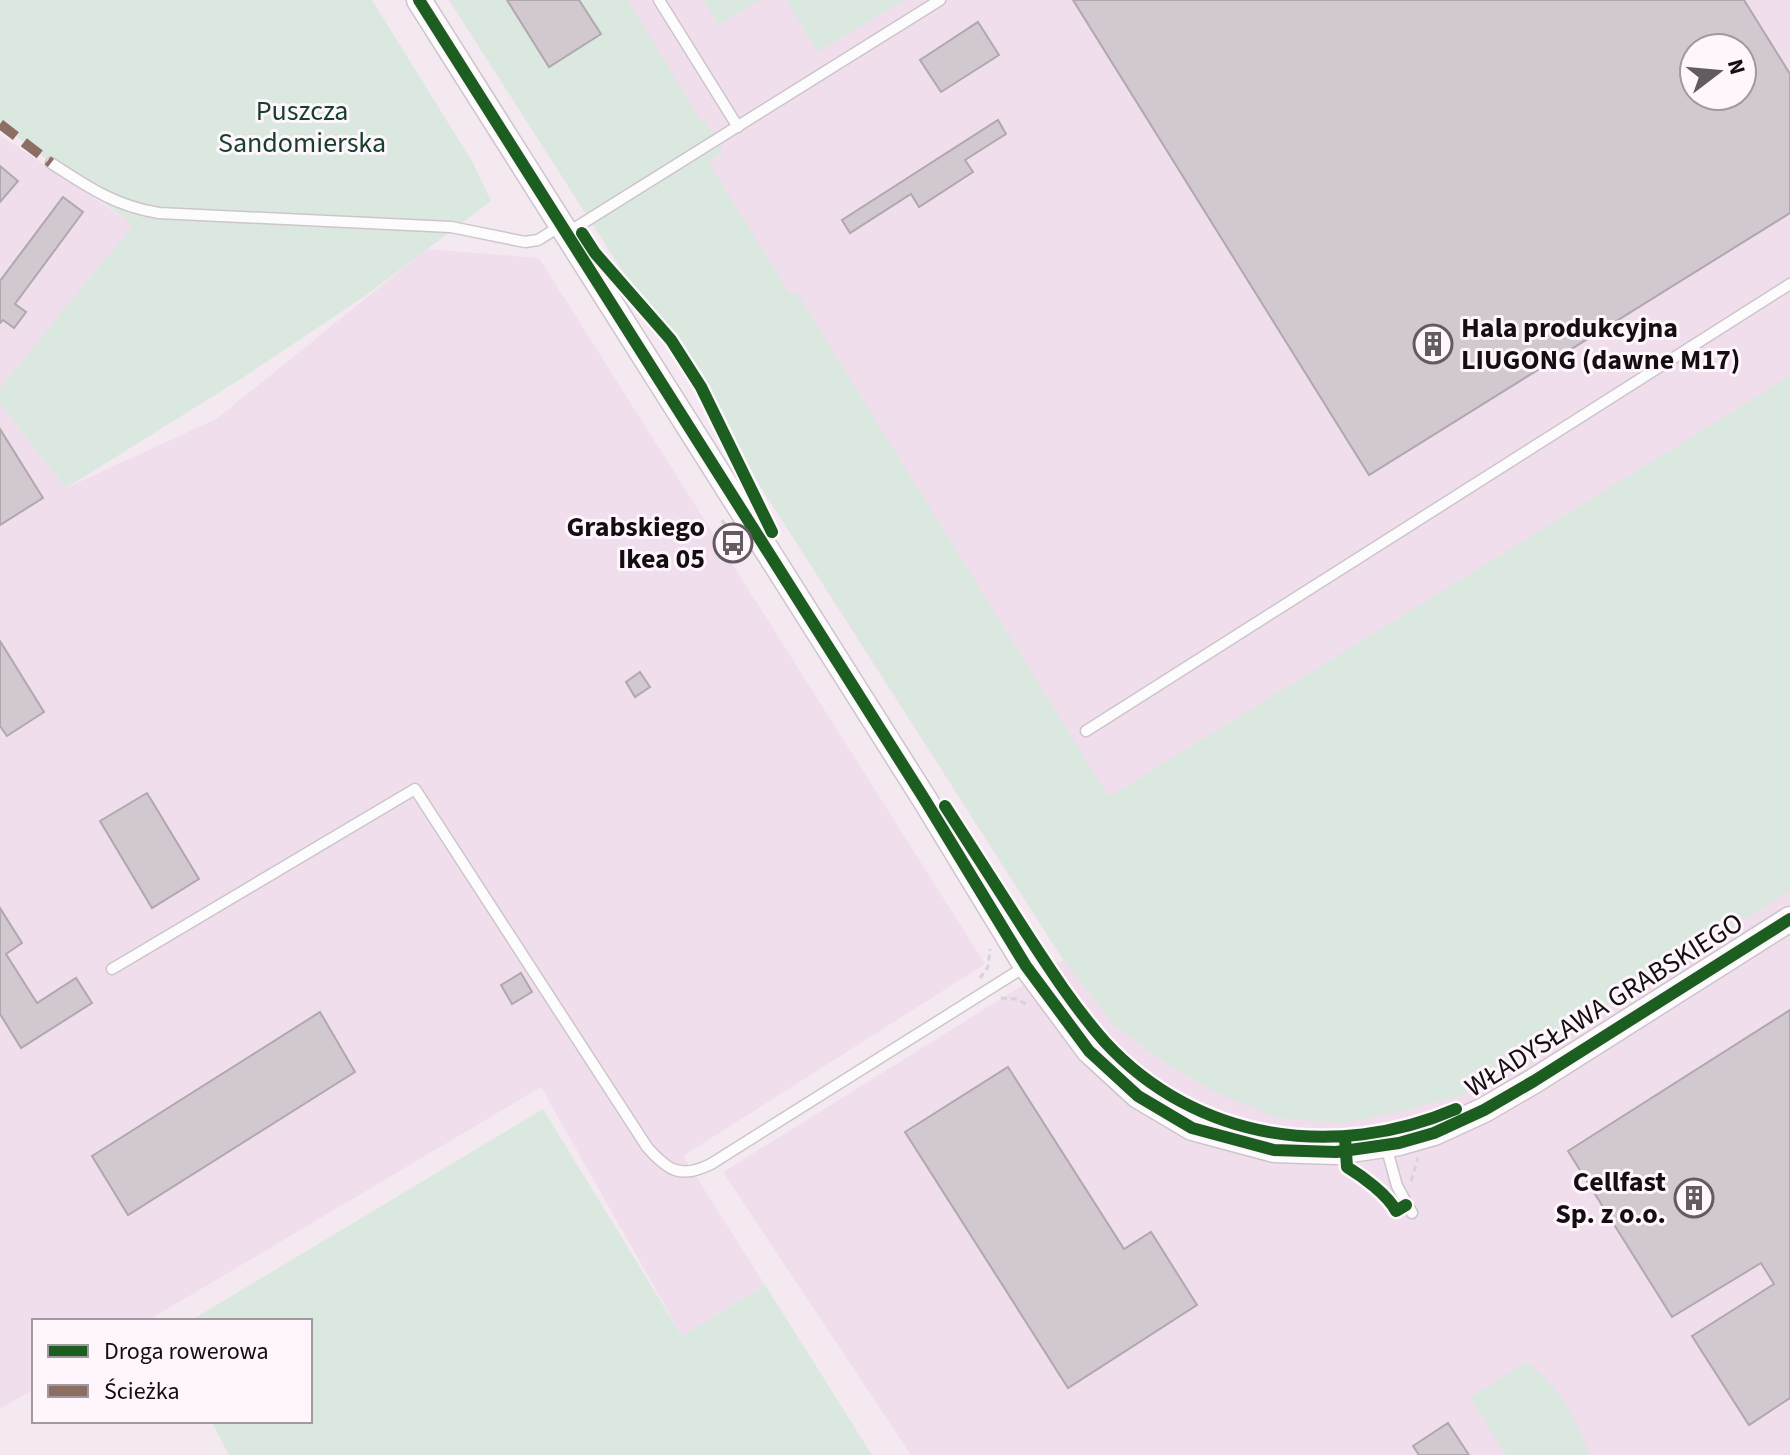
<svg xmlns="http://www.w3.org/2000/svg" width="1790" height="1455" font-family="'Source Sans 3',sans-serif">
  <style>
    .built { fill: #f0deec; fill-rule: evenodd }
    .green { fill: #dae8e0 }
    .building { fill: #d1c9cf; stroke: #b0a8ae; stroke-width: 2; fill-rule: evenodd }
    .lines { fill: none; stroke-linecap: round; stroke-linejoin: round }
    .service-casing { stroke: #cdc5cb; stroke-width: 13 }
    .tertiary-casing { stroke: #cdc5cb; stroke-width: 27 }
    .path { stroke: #d6d4d6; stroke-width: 3; stroke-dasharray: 6 4; stroke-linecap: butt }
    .service { stroke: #fdfcfd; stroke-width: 10 }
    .tertiary { stroke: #fdfcfd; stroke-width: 24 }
    .quiet { stroke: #8d6e63; stroke-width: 10; stroke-dasharray: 20 10; stroke-linecap: butt }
    .cycleway-casing { stroke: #fef6fc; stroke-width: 17 }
    .cycleway { stroke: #1b5e20; stroke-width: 12 }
    .labels { text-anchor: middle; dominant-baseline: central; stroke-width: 6; stroke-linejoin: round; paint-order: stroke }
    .park-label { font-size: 28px; fill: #15412b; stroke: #fef6fc }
    .poi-label { font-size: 28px; font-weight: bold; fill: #140e13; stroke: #fef6fc; text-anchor: end }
    .street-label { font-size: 28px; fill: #140e13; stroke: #fef6fc }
  </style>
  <rect width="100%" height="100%" fill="#f4e9f1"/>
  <path class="built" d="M449,0H1790V1455H911L723,1172L1063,960ZM1694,48H1742V96H1694Z
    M0,135L134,225L0,388Z
    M427,249L539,258L985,964L683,1156L765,1285L682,1336L541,1087L147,1321H34V1389L0,1409V404L66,488L216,419Z"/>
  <path class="green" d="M0,0H372L473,163L491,201L368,294L239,380L66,488L0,404V388L133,225L0,124Z
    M449,0H628L701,121L704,119L723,150L709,163L790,294L797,293L1109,797L1790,376V891L1465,1094L1407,1110L1344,1123L1279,1118L1219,1094L1170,1066L1114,1025L1064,960Z
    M703,0H760L719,25Z
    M786,0H904L818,52Z
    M543,1109L682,1336L765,1285L872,1455H229L211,1421H310V1321H190Z
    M1526,1362C1559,1383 1576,1420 1590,1455H1506L1470,1398Z"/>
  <path class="building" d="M507,0H579L601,34L549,67Z
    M1073,0H1744L1790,74V213L1369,475ZM1694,48H1742V96H1694Z
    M978,22L999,55L941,92L920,60Z
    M998,120L1006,134L965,160L973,172L919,207L911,194L850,233L842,220Z
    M0,166L18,181L0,202Z
    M63,197L83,212L15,304L26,312L14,328L3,320L0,323V281Z
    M0,429L43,498L0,525Z
    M0,641L44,712L7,736L0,726Z
    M640,672L650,687L635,697L626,682Z
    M147,793L199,879L152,908L100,821Z
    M0,908L22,943L6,954L37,1003L76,978L92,1003L21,1048L0,1014Z
    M521,973L532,992L512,1004L501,985Z
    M1790,1010V1398L1749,1425L1692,1336L1774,1284L1761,1263L1672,1317L1568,1151Z
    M320,1012L355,1072L128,1215L92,1156Z
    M1008,1067L1124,1249L1151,1232L1197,1305L1068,1388L905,1132Z
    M1448,1423L1469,1455H1419L1413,1446Z"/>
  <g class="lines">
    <g class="service-casing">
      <path id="service" d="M659,0L738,127
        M51,163C88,187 115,206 159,213L451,227L525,242L538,240L562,225
        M567,233L940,0
        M1086,731L1790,284
        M112,969L415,789L647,1147C668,1171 681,1179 711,1164L1026,966
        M1386,1146L1397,1186L1412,1213"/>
    </g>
    <g class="tertiary-casing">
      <path id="tertiary" d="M419,0L925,800L1026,966L1089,1051L1138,1096L1192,1128L1274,1150L1336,1152L1399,1143L1434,1133L1484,1110L1534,1081L1790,919"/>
    </g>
    <path class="path" d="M722,520L735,541
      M980,978L988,967L990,949
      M1001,998L1016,999L1028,1005
      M1411,1181L1418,1158"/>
    <use href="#service" class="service"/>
    <use href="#tertiary" class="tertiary"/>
    <path class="quiet" d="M0,124L51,163"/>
    <g class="cycleway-casing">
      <path id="cycleway" d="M419,0L925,800L1026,966L1089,1051L1138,1096L1192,1128L1274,1150L1336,1152L1399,1143L1434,1133L1484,1110L1534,1081L1790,919
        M582,233L595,253L671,340L701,387L772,532
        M945,806C972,848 999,891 1027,934C1051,971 1075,1008 1105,1042C1196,1141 1335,1161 1456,1109
        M1345,1138L1347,1167C1362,1176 1388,1195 1396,1211L1406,1205"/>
    </g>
    <use href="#cycleway" class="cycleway"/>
  </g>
  <defs>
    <g id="building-ring" transform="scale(2)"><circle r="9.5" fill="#fef6fc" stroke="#625b61" stroke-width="1.5"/><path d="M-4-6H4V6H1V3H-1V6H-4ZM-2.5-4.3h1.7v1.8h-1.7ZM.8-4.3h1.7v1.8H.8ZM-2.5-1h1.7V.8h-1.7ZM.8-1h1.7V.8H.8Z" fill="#625b61"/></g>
    <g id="bus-ring" transform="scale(2)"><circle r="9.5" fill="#fef6fc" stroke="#625b61" stroke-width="1.5"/><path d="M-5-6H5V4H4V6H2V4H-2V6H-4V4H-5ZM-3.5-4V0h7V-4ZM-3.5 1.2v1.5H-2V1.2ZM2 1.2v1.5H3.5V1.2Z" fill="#625b61"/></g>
  </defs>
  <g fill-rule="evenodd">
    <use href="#building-ring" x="1433" y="344"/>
    <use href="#bus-ring" x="733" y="543"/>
    <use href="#building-ring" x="1694" y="1198"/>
  </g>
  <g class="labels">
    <g class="park-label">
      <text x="302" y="111">Puszcza<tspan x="302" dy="32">Sandomierska</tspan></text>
    </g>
    <g class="poi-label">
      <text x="1461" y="328" text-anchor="start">Hala produkcyjna<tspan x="1461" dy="32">LIUGONG (dawne M17)</tspan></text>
      <text x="705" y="527">Grabskiego<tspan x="705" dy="32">Ikea 05</tspan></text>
      <text x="1666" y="1182">Cellfast<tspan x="1666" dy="32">Sp. z o.o.</tspan></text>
    </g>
    <g class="street-label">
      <text transform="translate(1604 1005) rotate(-32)">WŁADYSŁAWA GRABSKIEGO</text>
    </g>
  </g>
  <rect x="32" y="1319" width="280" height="104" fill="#fef6fc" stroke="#a0999f" stroke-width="2"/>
  <rect x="48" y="1345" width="40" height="12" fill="#1b5e20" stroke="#a0999f" stroke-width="2"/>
  <text x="104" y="1359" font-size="24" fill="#140e13">Droga rowerowa</text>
  <rect x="48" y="1385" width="40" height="12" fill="#8d6e63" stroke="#a0999f" stroke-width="2"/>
  <text x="104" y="1399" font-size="24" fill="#140e13">Ścieżka</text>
  <g transform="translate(1718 72) rotate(74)"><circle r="38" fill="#fef6fc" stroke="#a0999f" stroke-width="2"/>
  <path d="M0-6L14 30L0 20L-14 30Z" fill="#625b61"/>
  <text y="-12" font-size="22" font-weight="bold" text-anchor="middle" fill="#140e13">N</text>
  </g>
</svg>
